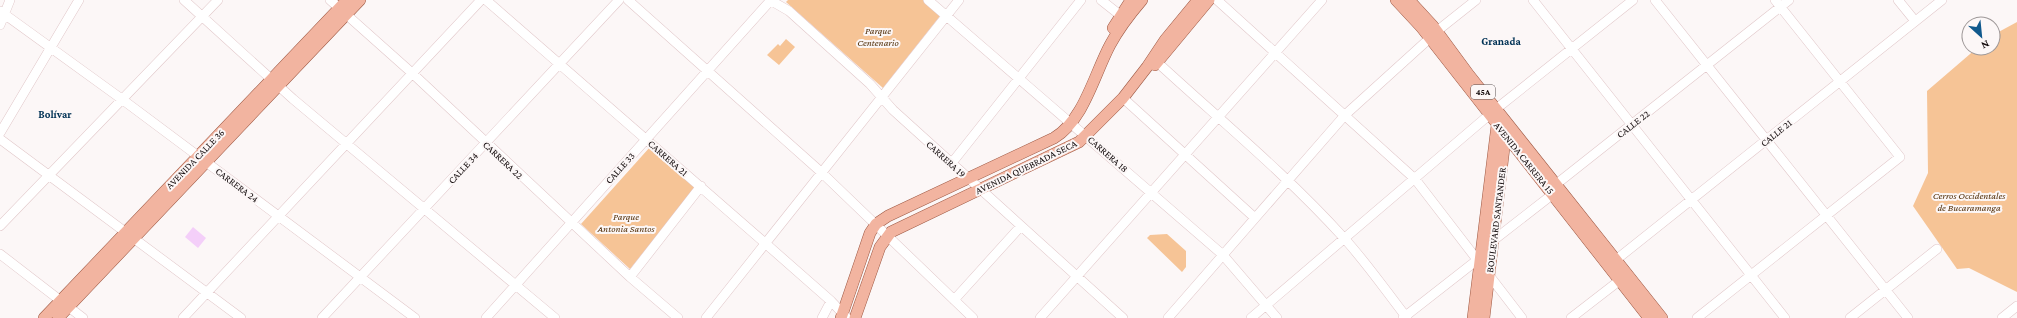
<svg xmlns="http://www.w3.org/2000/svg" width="2017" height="318" font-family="'Crimson Pro',serif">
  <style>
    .green { fill: #f6c496 }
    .water { fill: #f4cff9 }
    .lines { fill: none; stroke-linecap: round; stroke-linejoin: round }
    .minor-casing { stroke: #e1c7c9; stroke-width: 10 }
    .major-casing { stroke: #9d5843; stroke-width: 12 }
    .minor { stroke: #fff; stroke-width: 9 }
    .major { stroke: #f2b4a0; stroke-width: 11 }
    .labels { text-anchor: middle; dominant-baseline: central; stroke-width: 4; stroke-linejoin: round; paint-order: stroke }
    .shield { fill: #fcf7f7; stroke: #585051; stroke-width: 1 }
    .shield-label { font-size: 9px; font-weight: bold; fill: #11090a }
    .park-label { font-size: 10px; font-style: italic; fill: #53310b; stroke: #fcf7f7 }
    .street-label { font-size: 10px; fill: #11090a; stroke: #fcf7f7 }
    .neighbourhood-label { font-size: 11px; font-weight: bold; fill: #003255; stroke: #fcf7f7 }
  </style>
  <rect width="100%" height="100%" fill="#fcf7f7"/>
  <path class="green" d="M788,0H923L940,16L883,88L786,2Z
    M2017,22V292L1969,268L1957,269L1913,206L1928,173L1927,91L1977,48H1993V35Z
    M786,39L795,47L779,65L767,55L778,44L780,46Z
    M650,147L696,187L630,269L581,224Z
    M1167,234L1186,251V267L1182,272L1147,238L1150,235Z"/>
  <path class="water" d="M193,227L206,238L198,248L185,237Z"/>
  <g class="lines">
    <g class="minor-casing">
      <path id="minor" d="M184,0L293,99L555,318
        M330,0L412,73L630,277L678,318
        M486,0L765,243L831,301L847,318
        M628,0L821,172L973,318
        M770,0L789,11L870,84L893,110L1123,318
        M928,0L1223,255L1277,318
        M1101,0L1125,19
        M1217,0L1415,179L1522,318
        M1533,0L1785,318
        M1655,0L1908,318
        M1898,0L1915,21
        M0,11L123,100L415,318
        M0,25L10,0
        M1437,31L1476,0
        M1157,62C1220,120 1286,174 1343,237C1366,262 1386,291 1407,318
        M1123,98L1255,218
        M1496,109L1633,0
        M0,133L79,0
        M0,139L241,318
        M951,164L1081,0
        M0,226L218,0
        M1490,243L1553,194L1559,182L1789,0
        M0,254L83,318
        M1612,263L1942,0
        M630,277L701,186
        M954,300L1020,227
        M183,318L481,0
        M322,318L619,0
        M486,318L771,0
        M706,318L959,0
        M822,318L831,301
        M1040,318L1322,0
        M1168,318L1345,115L1430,38
        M1251,318L1489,115
        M1403,318L1481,257
        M1571,318L1624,277
        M1697,318L1900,157L1775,0
        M1850,318L1937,249
        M2002,318L2017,306"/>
    </g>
    <g class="major-casing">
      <path id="major" d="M1396,0L1422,28L1649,318
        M1409,0L1433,26L1469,75L1662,318
        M1113,28L1131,0
        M1155,65L1209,0
        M44,318L347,0
        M58,318L360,0
        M841,318L870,233L876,224L888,216L1054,138C1084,120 1094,75 1110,45C1119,28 1130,14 1142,0
        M855,318L880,247L891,232L1079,142L1123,98L1147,67L1165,40L1198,0
        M1473,318L1497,125
        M1484,318L1506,131"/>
    </g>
    <use href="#minor" class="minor"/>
    <use href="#major" class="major"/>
  </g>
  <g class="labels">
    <rect class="shield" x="1471" y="85" width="24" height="14" rx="3"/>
    <g class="shield-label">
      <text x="1483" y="92">45A</text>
    </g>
    <g class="park-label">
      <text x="878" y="30">Parque<tspan x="878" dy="12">Centenario</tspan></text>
      <text x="1969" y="195">Cerros Occidentales<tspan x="1969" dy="12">de Bucaramanga</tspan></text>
      <text x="626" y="216">Parque<tspan x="626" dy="12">Antonia Santos</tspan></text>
    </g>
    <g class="street-label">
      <text transform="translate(1633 124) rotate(-38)">CALLE 22</text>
      <text transform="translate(1776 133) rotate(-39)">CALLE 21</text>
      <text transform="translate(1108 154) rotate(41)">CARRERA 18</text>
      <text transform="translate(668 158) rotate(41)">CARRERA 21</text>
      <text transform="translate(1524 158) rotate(51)">AVENIDA CARRERA 15</text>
      <text transform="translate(195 159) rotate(-46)">AVENIDA CALLE 36</text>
      <text transform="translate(946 159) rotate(42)">CARRERA 19</text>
      <text transform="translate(503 160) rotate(43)">CARRERA 22</text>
      <text transform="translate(1026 167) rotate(-26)">AVENIDA QUEBRADA SECA</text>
      <text transform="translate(463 168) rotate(-47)">CALLE 34</text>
      <text transform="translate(620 168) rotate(-48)">CALLE 33</text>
      <text transform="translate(237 185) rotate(37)">CARRERA 24</text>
      <text transform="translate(1496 220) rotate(-83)">BOULEVARD SANTANDER</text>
    </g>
    <g class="neighbourhood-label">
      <text x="1501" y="41">Granada</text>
      <text x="55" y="114">Bolívar</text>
    </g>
  </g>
  <g transform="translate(1981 36) rotate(153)"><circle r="19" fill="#fcf7f7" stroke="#9e9898"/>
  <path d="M0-3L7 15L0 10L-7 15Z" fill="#10598d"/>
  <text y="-6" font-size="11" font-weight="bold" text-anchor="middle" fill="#11090a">N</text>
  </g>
</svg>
